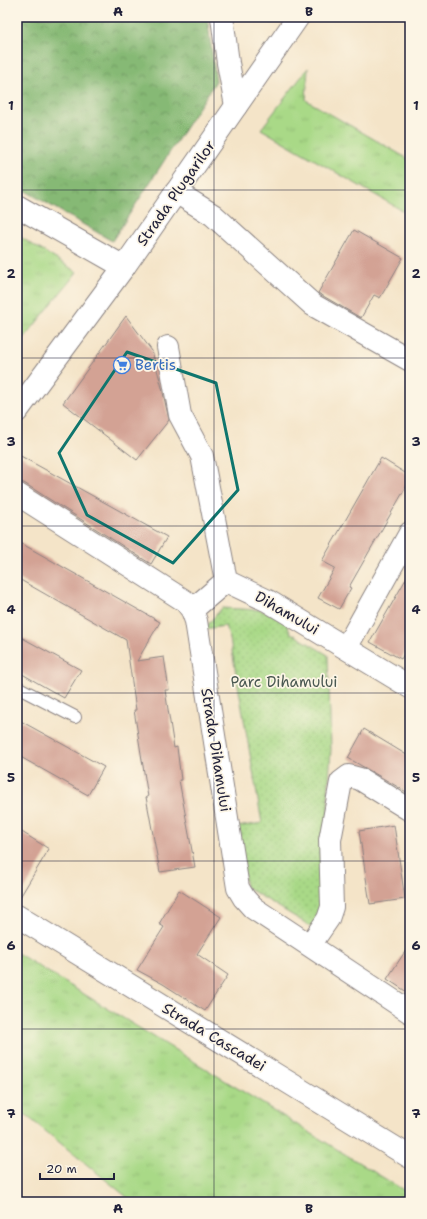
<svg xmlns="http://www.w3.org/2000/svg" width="427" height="1219" font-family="'Shantell Sans',sans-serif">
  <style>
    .grass { fill: url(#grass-tufts); stroke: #667e61 }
    .forest { fill: url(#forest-crowns); stroke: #546e58 }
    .park { fill: url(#park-dots); stroke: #667e61 }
    .building { fill: #d3a294 }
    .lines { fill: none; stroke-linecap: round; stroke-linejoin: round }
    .service-casing { stroke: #8b8382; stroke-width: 14 }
    .minor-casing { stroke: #8b8382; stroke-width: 24 }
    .tertiary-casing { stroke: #8b8382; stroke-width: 24 }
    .service { stroke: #fff; stroke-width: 12 }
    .minor { stroke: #fff; stroke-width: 22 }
    .tertiary { stroke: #fff; stroke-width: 22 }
    .marked { fill: none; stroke: #0f766e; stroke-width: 3; stroke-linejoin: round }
    .grid { fill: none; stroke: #22223b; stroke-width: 1; stroke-opacity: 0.55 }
    .labels { text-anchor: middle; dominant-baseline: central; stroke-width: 3.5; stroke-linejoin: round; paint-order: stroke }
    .street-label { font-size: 15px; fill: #22223b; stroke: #fcf5e5 }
    .shop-label { font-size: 15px; fill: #366cbe; stroke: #fcf5e5; text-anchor: start }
    .park-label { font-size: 15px; fill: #4a5952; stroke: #fcf5e5 }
    .neatline { fill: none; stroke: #22223b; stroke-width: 1.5 }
    .grid-label { font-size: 13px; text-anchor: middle; font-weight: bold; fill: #22223b }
  </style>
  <defs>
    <pattern id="grass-tufts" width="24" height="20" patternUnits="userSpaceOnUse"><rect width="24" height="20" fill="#a9d987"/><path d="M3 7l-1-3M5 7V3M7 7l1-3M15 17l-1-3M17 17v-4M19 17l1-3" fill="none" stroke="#91ba75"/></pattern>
    <pattern id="forest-crowns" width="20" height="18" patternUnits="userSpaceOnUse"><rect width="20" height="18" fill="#86b974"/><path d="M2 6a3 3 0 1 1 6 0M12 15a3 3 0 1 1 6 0" fill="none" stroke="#6d9660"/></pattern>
    <pattern id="park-dots" width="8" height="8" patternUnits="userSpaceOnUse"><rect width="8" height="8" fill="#a9d987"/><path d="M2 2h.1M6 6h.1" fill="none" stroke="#91ba75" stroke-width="1.8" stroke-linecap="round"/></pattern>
  </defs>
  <rect width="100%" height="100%" fill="#fcf5e5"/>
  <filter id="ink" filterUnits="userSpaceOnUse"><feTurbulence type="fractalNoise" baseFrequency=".025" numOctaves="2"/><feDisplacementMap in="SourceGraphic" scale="8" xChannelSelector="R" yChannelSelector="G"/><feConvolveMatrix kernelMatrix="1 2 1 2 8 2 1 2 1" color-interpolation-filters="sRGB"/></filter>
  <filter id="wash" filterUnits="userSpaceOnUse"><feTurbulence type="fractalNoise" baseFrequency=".012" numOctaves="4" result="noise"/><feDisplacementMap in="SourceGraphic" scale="16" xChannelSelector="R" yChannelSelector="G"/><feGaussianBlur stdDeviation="0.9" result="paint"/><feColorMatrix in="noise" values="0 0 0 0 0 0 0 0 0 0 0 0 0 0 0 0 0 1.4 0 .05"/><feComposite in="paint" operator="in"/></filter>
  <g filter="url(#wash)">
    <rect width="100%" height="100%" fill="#f4e4c8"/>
    <path class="grass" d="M308,68L306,100L410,160V215L261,129Z
      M17,235L77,272L17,347Z
      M17,953L410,1194V1202H133L17,1108Z"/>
    <path class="forest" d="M17,17H207L216,81L112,241L17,186Z"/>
    <path class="park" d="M222,608L259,610L283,617L291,633L328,655L331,749L328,795L329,879L315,929L246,887L237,827L262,823L230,639L225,626L204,629Z"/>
    <g id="blocks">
      <path class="building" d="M354,230L403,258L380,298L374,295L361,318L318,293Z
        M126,316L152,351L162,388L169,420L137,460L63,403Z
        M17,454L167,537L151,564L24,483L17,482Z
        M381,458L410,476V480L349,587L351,588L339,609L318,598L335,568L322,561Z
        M17,541L160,622L137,661L164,657L169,690H165L174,748L177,747L181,780H179L195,867L160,872L146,797H148L134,710H136L126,640L17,578Z
        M410,572V644L401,659L370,642Z
        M17,635L81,670L64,698L17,671Z
        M17,719L104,767L88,795L17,755Z
        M364,729L410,757V794L348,758Z
        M394,825L405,899L370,904L359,831Z
        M17,829L49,849L17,902Z
        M179,890L221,917L197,954L228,975L205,1011L163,984L137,970L164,927L159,924Z
        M410,944V994L387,979Z"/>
    </g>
  </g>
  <g filter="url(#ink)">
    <use href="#blocks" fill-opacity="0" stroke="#8b8382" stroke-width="1"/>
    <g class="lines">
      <g class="service-casing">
        <path id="service" d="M17,687L75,717"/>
      </g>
      <g class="minor-casing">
        <path id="minor" d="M222,17L228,63L236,106
          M176,192L213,215L313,305L410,360
          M17,206L124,267
          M168,347L180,415L202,456L226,581L192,610
          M17,494L185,601L192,610L196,621L238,888L244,898L253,908L410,1012
          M226,581L268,601L410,687
          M346,648L410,533
          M17,916L410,1157
          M310,945L328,919L332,907L330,840L341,782L349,776L360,779L410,810"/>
      </g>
      <g class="tertiary-casing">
        <path id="tertiary" d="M17,411L124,267L298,17"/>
      </g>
      <use href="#service" class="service"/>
      <use href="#minor" class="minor"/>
      <use href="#tertiary" class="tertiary"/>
    </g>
  </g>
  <path class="marked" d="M127,352L216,383L238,490L173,563L87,515L59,453Z"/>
  <path class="grid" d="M214,17V1202M17,190H410M17,358H410M17,526H410M17,693H410M17,861H410M17,1029H410"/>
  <defs>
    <g id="supermarket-ring" transform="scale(0.9)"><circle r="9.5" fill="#fcf5e5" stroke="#3f7fe0" stroke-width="1.5"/><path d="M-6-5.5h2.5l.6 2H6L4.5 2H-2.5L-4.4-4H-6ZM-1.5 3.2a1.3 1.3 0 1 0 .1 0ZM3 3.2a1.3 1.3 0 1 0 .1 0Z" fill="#3f7fe0"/></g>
  </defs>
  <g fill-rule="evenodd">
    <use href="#supermarket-ring" x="122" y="365"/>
  </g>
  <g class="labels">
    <g class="street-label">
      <text transform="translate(176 193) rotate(-55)">Strada Plugarilor</text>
      <text transform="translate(287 613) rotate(30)">Dihamului</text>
      <text transform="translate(216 750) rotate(81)">Strada Dihamului</text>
      <text transform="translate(214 1037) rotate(31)">Strada Cascadei</text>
    </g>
    <g class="shop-label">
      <text x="135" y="365">Bertis</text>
    </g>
    <g class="park-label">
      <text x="284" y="682">Parc Dihamului</text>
    </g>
  </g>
  <rect width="427" height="1219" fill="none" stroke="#fcf5e5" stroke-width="44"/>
  <path d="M40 1173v6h74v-6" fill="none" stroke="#22223b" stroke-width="2"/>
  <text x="46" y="1173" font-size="12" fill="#22223b" stroke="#fcf5e5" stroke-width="3" paint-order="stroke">20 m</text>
  <rect x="22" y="22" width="383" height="1175" class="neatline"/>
  <g class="grid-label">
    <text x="118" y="16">A</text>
    <text x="309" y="16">B</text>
    <text x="11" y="110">1</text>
    <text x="416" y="110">1</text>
    <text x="11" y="278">2</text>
    <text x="416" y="278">2</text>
    <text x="11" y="446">3</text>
    <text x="416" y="446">3</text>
    <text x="11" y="614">4</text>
    <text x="416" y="614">4</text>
    <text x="11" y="782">5</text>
    <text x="416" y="782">5</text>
    <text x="11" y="950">6</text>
    <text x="416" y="950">6</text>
    <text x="11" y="1118">7</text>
    <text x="416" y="1118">7</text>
    <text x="118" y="1213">A</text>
    <text x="309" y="1213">B</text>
  </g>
</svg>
